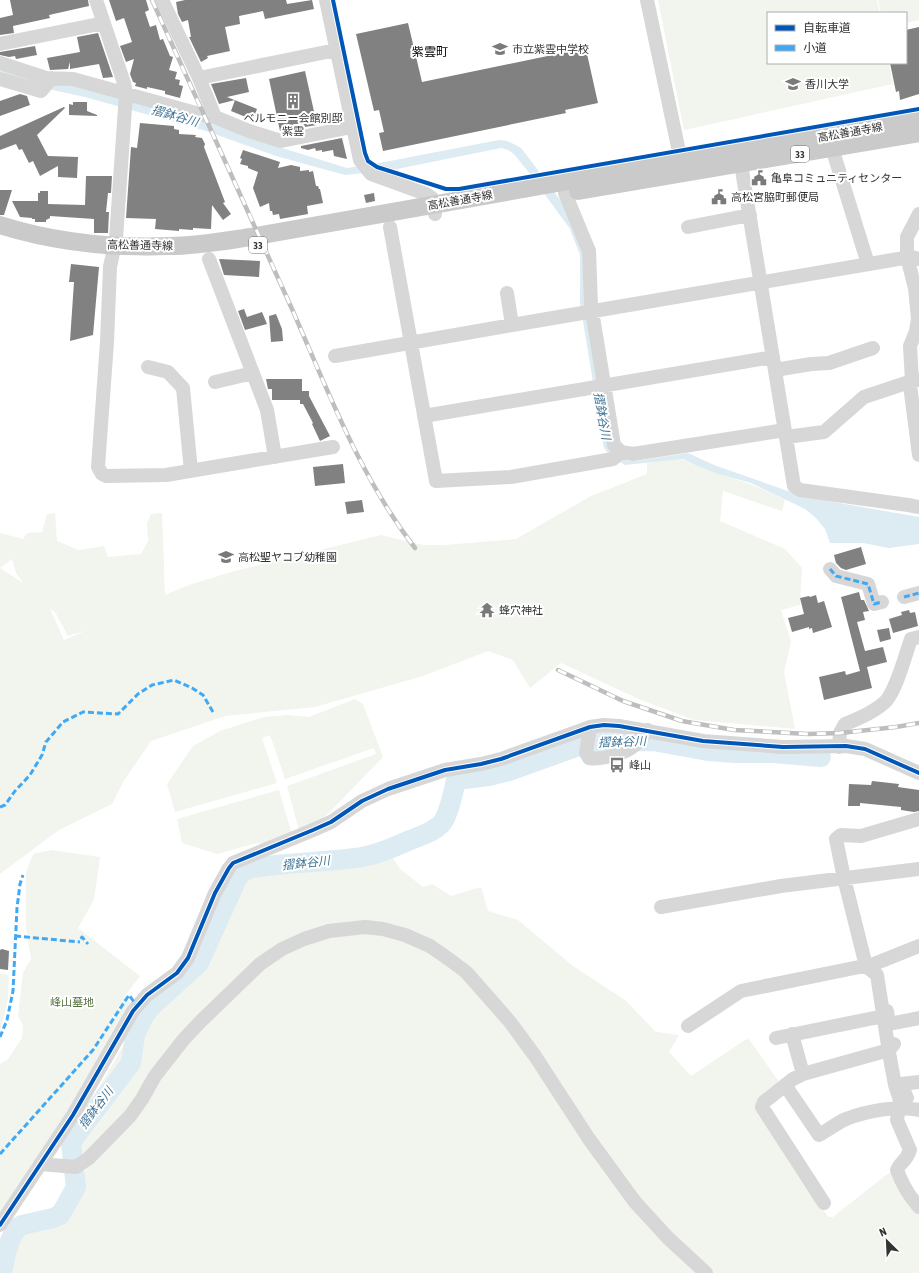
<svg xmlns="http://www.w3.org/2000/svg" width="919" height="1273" font-family="'Asap Condensed','Noto Sans JP',sans-serif">
  <style>
    .green { fill: #f1f5ed; fill-rule: evenodd }
    .water { fill: #ddebf3 }
    .lines { fill: none; stroke-linecap: round; stroke-linejoin: round }
    .river { stroke: #ddebf3; stroke-width: 20 }
    .building { fill: #818181 }
    .minor { stroke: #d7d7d7; stroke-width: 14 }
    .major { stroke: #cacaca; stroke-width: 18 }
    .rail-casing { stroke: #bebebe; stroke-width: 4.5 }
    .rail { stroke: #fff; stroke-width: 3; stroke-dasharray: 9; stroke-linecap: butt }
    .quiet { stroke: #3fa9f5; stroke-width: 3; stroke-dasharray: 6 3; stroke-linecap: butt }
    .cycleway-casing { stroke: #fff; stroke-width: 6 }
    .cycleway { stroke: #0057b8; stroke-width: 4 }
    .labels { text-anchor: middle; dominant-baseline: central; stroke-width: 4; stroke-linejoin: round; paint-order: stroke }
    .shield { fill: #fff; stroke: #707070; stroke-width: 1 }
    .shield-label { font-size: 10px; font-weight: bold; fill: #333 }
    .poi-label { font-size: 11px; fill: #333; stroke: #fff; text-anchor: start }
    .street-label { font-size: 11px; fill: #333; stroke: #fff }
    .park-label { font-size: 11px; fill: #56703f; stroke: #fff }
    .neighbourhood-label { font-size: 12px; fill: #000; stroke: #fff }
    .water-label { font-size: 12px; font-style: italic; fill: #3f7597; stroke: #fff }
  </style>
  <rect width="100%" height="100%" fill="#fff"/>
  <path class="green" d="M658,0H877L880,13H768V63H889L893,84L684,130Z
    M878,0H919V20L906,23V13H881Z
    M676,459C685,459 691,464 699,467C729,477 758,485 785,500L782,511L723,491L720,521L785,549L802,568L800,605L781,610L791,642L784,672L795,729L694,720L641,700L561,663L530,688L513,660L488,651L423,676L315,707L225,716L151,741L123,782L112,804L59,830L0,874V568L23,583L16,573L12,559L0,568V533L23,539L27,533L42,532L47,514L55,513L57,541L79,550L104,546L108,557L141,554L148,541L147,523L151,514L162,513L165,595L186,586L231,572L381,535L423,545H446L516,539L591,496L647,474V463ZM50,609L55,612L68,636L85,631L64,640Z
    M355,699L363,704L383,757L323,819L299,830L287,786L376,754L374,748L285,779L270,735L262,738L277,783L175,812L167,784L193,746L220,731L264,717L287,715L309,717Z
    M279,790L292,834L264,844L257,843L217,854L182,843L177,819Z
    M51,850L100,857L94,900L78,928L140,976L124,997L132,1004L60,1128L0,1214V1064L8,1059L22,1038L23,1025L18,1016L23,973L31,959L26,928V872L33,854Z
    M362,853L391,855L400,869L423,887L432,884L451,896L481,887L488,911L518,920L573,966L625,1000L656,1032L679,1035L669,1052L691,1076L748,1038L780,1083L758,1106L828,1217H833L886,1175L890,1173L893,1174L919,1211V1273H0V1245L12,1218L35,1219L66,1209L87,1167L62,1150L114,1062L145,1006L177,983L198,962L224,894L239,871L250,864Z
    M0,974L9,975L8,999L0,1031Z"/>
  <path class="water" d="M0,67L133,100L232,129L279,147L347,168L390,161L499,140C508,140 515,144 522,149L567,209L585,253L621,458L628,461H636L688,453L714,465L805,497L919,517V544L889,548L863,543H830L825,529L816,518L805,509L751,483L715,473L697,466L683,459L625,465L610,456L604,448L603,443L580,303V255L570,229L530,174L514,154L508,150L501,148L392,170L345,175L276,156L206,131L85,97L39,87L0,76Z"/>
  <g class="lines">
    <path class="river" d="M2,1273C5,1259 8,1233 22,1225L53,1218L60,1215L65,1207L76,1187L71,1144L74,1138L131,1063L135,1035L144,1016L151,1007L199,963L237,879L242,873L248,869C283,862 319,863 355,858C374,856 392,848 410,840C421,836 434,832 442,823C448,816 454,790 456,780L489,776L509,771L576,747L595,742L653,741L708,751L735,753H773L821,757"/>
  </g>
  <path class="building" d="M10,0H88L89,6L49,15L50,18L13,26L14,33L0,35V18L13,15Z
    M109,0H146L149,10L145,12L150,27L156,25L160,40L163,39L170,56L173,57L169,70L177,72L175,79L180,80L179,85L183,86L180,98L165,94V91L147,87V89L135,86L136,83L133,82L130,74L134,59L126,62L120,46L132,42L124,18L116,21Z
    M185,0H286L287,4L312,0L314,9L265,19L263,11L239,16L240,24L225,27L230,51L207,56L208,58L201,62L189,37H191L188,20L182,22L178,14L176,2Z
    M408,23L422,82L562,53L561,50L585,45L598,103L565,110L566,113L383,151L379,133L384,132L379,110L374,111L356,34Z
    M919,27V94L900,100L899,91L896,92L890,63H906V30Z
    M98,33L113,77L103,78L99,64L70,69V62L68,69L50,70L47,58L80,52L77,37Z
    M35,46L37,55L16,59L15,56L9,57L0,55V52Z
    M305,71L317,125L280,131L269,79Z
    M246,78L249,92L227,97L257,109L253,120L231,111L235,100L219,104L211,84Z
    M20,94L27,96L30,105L0,116V101Z
    M73,102H87V111L97,115V116L69,115V104L73,105Z
    M64,107L65,108L37,135L48,156L78,157L77,178L58,177V166L40,176L33,161L29,163L22,149L19,150L16,144L0,150V136Z
    M140,123L174,126V129L179,130V134L196,135L195,137L202,138L205,144L204,147L225,202L223,203L231,214L223,220L212,205L211,229L193,228V230L179,229V231L155,229L156,219L126,218L131,147L137,148Z
    M342,138L347,159L334,156L333,150L322,152V150L316,151L315,148L308,150L301,148V146Z
    M243,150L280,162L278,168L291,165L300,167V171L309,170V172L313,171L316,186H318L319,189H320L323,203L307,206L308,214L280,219L279,214L273,215L272,211H270L269,203L260,207L253,188L258,172L248,168V166L240,164L242,159L240,158Z
    M86,176H112L111,193H108L106,212H109L108,233H94V219L50,216V218L46,220V222H35V219H32V218L20,217L12,201H38V193H40V191H48V204L85,205Z
    M0,190H12L4,215H0Z
    M374,193L375,201L366,203L364,195Z
    M219,259L260,261L259,277L224,275Z
    M71,264L99,267L93,335L70,341L74,282H69Z
    M244,309L247,317L262,312L267,324L245,330L238,311Z
    M276,314L282,329L283,341L271,342L269,316Z
    M266,379H302V391H309V396L330,436L320,441L312,424L313,423L303,404H300V400H272V389H268Z
    M343,464L345,483L315,486L313,467Z
    M362,500L364,512L347,514L345,502Z
    M861,547L866,564L846,570L841,568L836,563L834,555Z
    M859,592L861,600H864L869,611L863,612L865,620L857,622L865,651L883,647L887,662L867,667L872,688L824,700L819,677L845,671L846,675L860,671L841,597Z
    M816,595L818,603L824,601L832,627L813,633L812,628L809,629V627L792,632L788,618L804,614L800,598L809,596L810,597Z
    M909,610L910,613L915,612L918,626L893,633L889,619L902,615L901,612Z
    M889,628L891,639L880,642L877,630Z
    M872,781L899,784L898,787L919,790V811L914,812L901,810V807L860,803V806H848L849,784L871,785Z
    M2,949L9,951L8,970L0,969V950Z"/>
  <g class="lines">
    <path class="minor" d="M96,0L124,83L126,93L116,239L110,267L107,342L98,467L102,474L106,476L166,475L333,447
      M162,0L199,78L215,117
      M326,0L360,160L371,174L426,194L432,198L435,214
      M647,0L681,161
      M0,44L104,23
      M0,63L46,78L73,79L203,115L215,117L249,131L281,141L352,127
      M199,78L336,50
      M0,79L41,91L52,78
      M832,148L868,264
      M741,164L794,486L800,490L908,505L919,507
      M565,193L589,251L591,305L614,445L621,452L633,454L785,430
      M919,214L907,237V257L915,288L918,319L916,331L910,346L912,381L910,385L919,455
      M390,227L436,481L511,477L613,459L621,452
      M688,227L750,215
      M209,259L267,410L275,457
      M507,293L512,325
      M335,356L512,325L904,258L912,257L919,259
      M148,367L168,372L183,388L191,471
      M775,370L811,364L829,363L873,348
      M215,382L253,373
      M424,416L773,357
      M786,437L824,432L864,397L912,381L919,380
      M830,569L836,576L868,584L874,604L882,602
      M904,597L919,593
      M590,727L586,753L589,758C602,760 625,754 635,745C640,741 644,735 648,730
      M839,747L840,733L845,724C858,719 876,711 886,701C897,688 905,656 911,639L919,637
      M919,819L861,836L841,835L836,839L844,878L866,966L877,975L890,1058L895,1085L900,1100L897,1120L910,1150C906,1162 901,1161 897,1170C902,1184 909,1196 919,1207
      M661,907L781,886L919,869
      M887,1011L889,1024L919,1018
      M688,1026L741,991L874,964L919,946
      M792,1034L803,1074
      M776,1038L884,1016
      M785,1085L819,1135C828,1130 837,1123 846,1119C867,1111 897,1105 919,1110
      M907,1098L901,1084L919,1082
      M40,1164L76,1167L89,1158L130,1116L142,1099L155,1076L184,1039L200,1022L260,964L282,949L304,939L329,931L365,927L383,929L405,935L430,946L450,960L466,972L482,990L510,1022L535,1056L589,1139L635,1202L668,1238L706,1273
      M824,1203L762,1107L764,1102L793,1079L803,1074L889,1050L894,1044
      M0,1225L73,1115L133,1011L147,995L177,973L188,958L215,893L229,868L233,863L313,830L331,822L362,801L388,789L445,770L481,764L501,759L590,727L604,725L619,726L703,741L783,747L846,746L865,749L919,773"/>
    <path class="major" d="M578,191L919,133
      M0,225C54,242 113,248 169,246C197,246 224,241 251,237L919,119"/>
    <g class="rail-casing">
      <path id="rail" d="M152,0C198,103 246,206 292,309C328,391 360,477 415,548
        M558,670L623,701L682,721L734,730L808,734L840,733L896,727L919,723"/>
    </g>
    <use href="#rail" class="rail"/>
    <path class="quiet" d="M830,569L836,576L868,584L874,604L882,602
      M904,597L919,593
      M0,807L5,805L15,791L30,775L42,755L46,742L63,722L83,712L118,714L138,694L152,685L174,680L192,688L203,695L213,712
      M15,936L80,942
      M81,939L82,937L88,944
      M0,1037L7,1020L13,991L17,908L20,884L23,875
      M0,1154L93,1050L129,995L137,1006"/>
    <g class="cycleway-casing">
      <path id="cycleway" d="M333,0L365,153L368,161L377,167L446,189H459L919,109
        M0,1225L73,1115L133,1011L147,995L177,973L188,958L215,893L229,868L233,863L313,830L331,822L362,801L388,789L445,770L481,764L501,759L590,727L604,725L619,726L703,741L783,747L846,746L865,749L919,773"/>
    </g>
    <use href="#cycleway" class="cycleway"/>
  </g>
  <defs>
    <g id="school-bare" transform="scale(1.2)"><path d="M0-5L7-2L0 1L-7-2ZM-4 1L0 2.5L4 1V4Q0 6-4 4Z" fill="#7a7a7a" stroke="#fff" stroke-width="2.5" paint-order="stroke"/></g>
    <g id="university-bare" transform="scale(1.2)"><path d="M0-5L7-2L0 1L-7-2ZM-4 1L0 2.5L4 1V4Q0 6-4 4Z" fill="#7a7a7a" stroke="#fff" stroke-width="2.5" paint-order="stroke"/></g>
    <g id="building-bare" transform="scale(1.2)"><path d="M-4-6H4V6H1V3H-1V6H-4ZM-2.5-4.3h1.7v1.8h-1.7ZM.8-4.3h1.7v1.8H.8ZM-2.5-1h1.7V.8h-1.7ZM.8-1h1.7V.8H.8Z" fill="#7a7a7a" stroke="#fff" stroke-width="2.5" paint-order="stroke"/></g>
    <g id="civic-bare" transform="scale(1.2)"><path d="M-.6-6.5H3V-4.5H.6V-3L4-1V1h2V6H-6V1h2V-1L-.6-3ZM-1.2 2.5V6h2.4V2.5Z" fill="#7a7a7a" stroke="#fff" stroke-width="2.5" paint-order="stroke"/></g>
    <g id="temple-bare" transform="scale(1.2)"><path d="M0-6L5-2H3V0L6.5 2.5H4V6H1.5V3h-3V6H-4V2.5H-6.5L-3 0V-2H-5Z" fill="#7a7a7a" stroke="#fff" stroke-width="2.5" paint-order="stroke"/></g>
    <g id="bus-bare" transform="scale(1.2)"><path d="M-5-6H5V4H4V6H2V4H-2V6H-4V4H-5ZM-3.5-4V0h7V-4ZM-3.5 1.2v1.5H-2V1.2ZM2 1.2v1.5H3.5V1.2Z" fill="#7a7a7a" stroke="#fff" stroke-width="2.5" paint-order="stroke"/></g>
  </defs>
  <g fill-rule="evenodd">
    <use href="#school-bare" x="500" y="49"/>
    <use href="#university-bare" x="793" y="84"/>
    <use href="#building-bare" x="293" y="101"/>
    <use href="#civic-bare" x="759" y="178"/>
    <use href="#civic-bare" x="719" y="197"/>
    <use href="#school-bare" x="226" y="557"/>
    <use href="#temple-bare" x="487" y="610"/>
    <use href="#bus-bare" x="617" y="765"/>
  </g>
  <g class="labels">
    <g class="shield">
      <rect x="791" y="146" width="18" height="16" rx="3"/>
      <rect x="249" y="237" width="18" height="16" rx="3"/>
    </g>
    <g class="shield-label">
      <text x="800" y="154">33</text>
      <text x="258" y="245">33</text>
    </g>
    <g class="poi-label">
      <text x="512" y="49">市立紫雲中学校</text>
      <text x="805" y="84">香川大学</text>
      <text x="293" y="118" text-anchor="middle">ベルモニー会館別邸<tspan x="293" dy="13">紫雲</tspan></text>
      <text x="771" y="178">亀阜コミュニティセンター</text>
      <text x="731" y="197">高松宮脇町郵便局</text>
      <text x="238" y="557">高松聖ヤコブ幼稚園</text>
      <text x="499" y="610">蜂穴神社</text>
      <text x="629" y="765">峰山</text>
    </g>
    <g class="street-label">
      <text transform="translate(850 132) rotate(-10)">高松善通寺線</text>
      <text transform="translate(460 200) rotate(-10)">高松善通寺線</text>
      <text transform="translate(140 245) rotate(1)">高松善通寺線</text>
    </g>
    <g class="park-label">
      <text x="72" y="1002">峰山墓地</text>
    </g>
    <g class="neighbourhood-label">
      <text x="430" y="52">紫雲町</text>
    </g>
    <g class="water-label">
      <text transform="translate(175 116) rotate(16)">摺鉢谷川</text>
      <text transform="translate(602 416) rotate(80)">摺鉢谷川</text>
      <text transform="translate(622 742) rotate(-2)">摺鉢谷川</text>
      <text transform="translate(306 863) rotate(-6)">摺鉢谷川</text>
      <text transform="translate(96 1108) rotate(-53)">摺鉢谷川</text>
    </g>
  </g>
  <rect x="767" y="12" width="140" height="52" fill="#ffffff" stroke="#adadad"/>
  <rect x="775" y="25" width="20" height="6" fill="#0057b8" stroke="#adadad"/>
  <text x="803" y="32" font-size="12" fill="#333333">自転車道</text>
  <rect x="775" y="45" width="20" height="6" fill="#3fa9f5" stroke="#adadad"/>
  <text x="803" y="52" font-size="12" fill="#333333">小道</text>
  <g transform="translate(887 1241) rotate(336)" stroke="#ffffff" stroke-width="3" paint-order="stroke">
  <path d="M0-3L7 15L0 10L-7 15Z" fill="#333333"/>
  <text y="-6" font-size="11" font-weight="bold" text-anchor="middle" fill="#333333">N</text>
  </g>
</svg>
